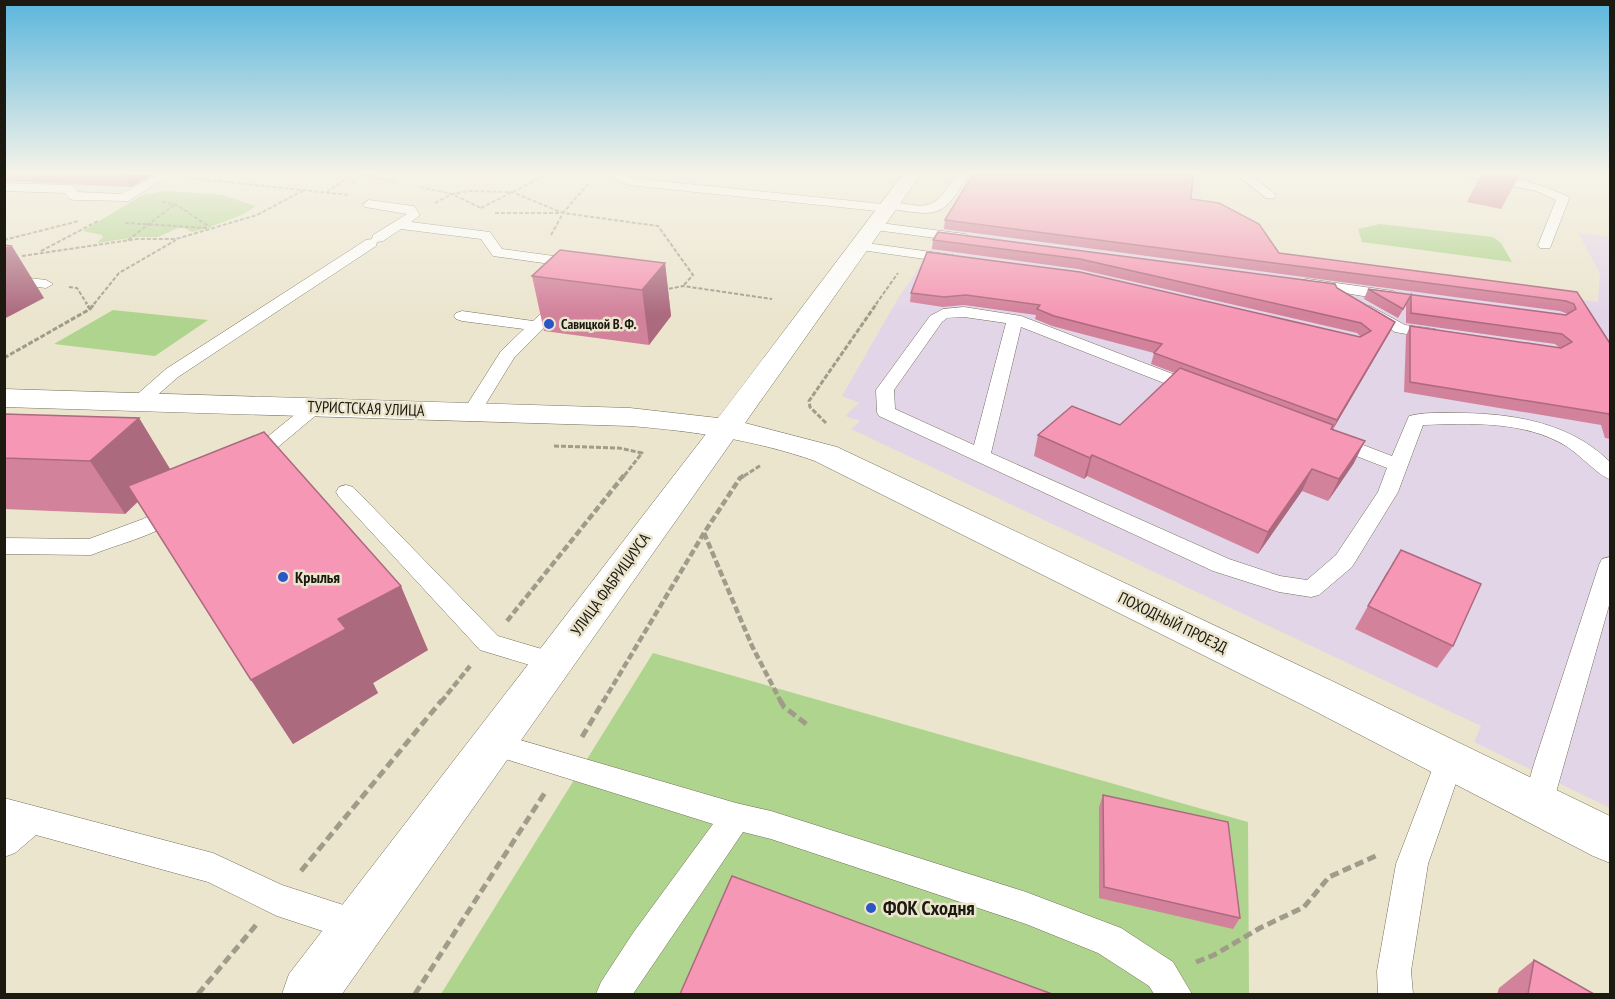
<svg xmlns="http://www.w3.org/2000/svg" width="1615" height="999" font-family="'PT Sans Narrow',sans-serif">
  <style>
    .industrial { fill: #e3d5e8 }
    .green { fill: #afd48d }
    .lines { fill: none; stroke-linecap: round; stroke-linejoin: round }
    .service-casing { stroke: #75705b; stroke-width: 1 }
    .tertiary-casing { stroke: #75705b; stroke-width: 1 }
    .secondary-casing { stroke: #75705b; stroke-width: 1 }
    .path-far3 { stroke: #a19c8a; stroke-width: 2; stroke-dasharray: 4 2; stroke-linecap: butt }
    .path-far2 { stroke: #a19c8a; stroke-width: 3; stroke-dasharray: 5 2; stroke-linecap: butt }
    .path-far1 { stroke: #a19c8a; stroke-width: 4.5; stroke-dasharray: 7 3; stroke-linecap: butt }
    .path { stroke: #a19c8a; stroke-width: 5; stroke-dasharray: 9 4.5; stroke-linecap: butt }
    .service { fill: #fff; fill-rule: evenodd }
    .tertiary { fill: #fff; fill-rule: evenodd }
    .secondary { fill: #fff; fill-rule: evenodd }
    .wall { fill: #d3829c }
    .shaded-wall { fill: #ac6a7f }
    .building { fill: #f597b5; stroke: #ac6a7f; stroke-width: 1.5 }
    .poi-dot { fill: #2b56c5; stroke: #ebe5ce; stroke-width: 2 }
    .labels { text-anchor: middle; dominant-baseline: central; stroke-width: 5; stroke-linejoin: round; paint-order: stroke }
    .far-poi-label { font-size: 14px; font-weight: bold; fill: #1b1910; stroke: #ebe5ce; text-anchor: start }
    .street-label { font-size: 16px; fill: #1b1910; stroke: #ebe5ce }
    .poi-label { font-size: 16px; font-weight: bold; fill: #1b1910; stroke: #ebe5ce; text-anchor: start }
    .near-poi-label { font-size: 20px; font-weight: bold; fill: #1b1910; stroke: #ebe5ce; text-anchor: start }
  </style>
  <rect width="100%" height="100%" fill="#ebe5ce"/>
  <path class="industrial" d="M1038,174H1200L1201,206L1280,259L1598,302L1600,273L1578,233L1610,237V808L1474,742L1481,726L851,429L860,421L845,416L859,403L842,396L896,302L927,255L947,218Z"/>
  <path class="green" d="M166,191L223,195L255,206C248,215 205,229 192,232L184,228H178L158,237H136L97,243L103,237L102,235L83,231L142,195Z
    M1380,224L1493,237L1501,243L1512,262L1362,242L1358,229Z
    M113,310L208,320L155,356L54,344Z
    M653,653L1248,822L1249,994H441Z"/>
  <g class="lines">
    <g class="service-casing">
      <path id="service" d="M158,174H172L128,201L74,200L70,199L65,193L4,191V183L69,185L73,186L78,192L122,194Z
        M602,174H619L631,178L883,204L888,201C931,208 932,212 957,174H969C943,216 941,217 892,209L887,212L629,185Z
        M1236,174H1249L1276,195L1274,198H1266Z
        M1466,174C1501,173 1536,182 1567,196L1569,199L1550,248H1540L1538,245L1556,200L1536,191L1472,178Z
        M369,200L414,206L420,215L411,222L490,232L502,249L569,258L574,259L583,269L576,273L565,266L493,256L481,239L401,229L383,241L377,242L376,246L178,377L145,406H133L130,402L133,398L166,369L366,240L372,239L373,235L407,214L365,207L363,204Z
        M873,222L965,234L972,238L965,242L868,229L866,226Z
        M859,242L953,255L960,259L953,263L854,249L852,246Z
        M4,275L46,280L53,284L46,288L4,283Z
        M1308,279L1393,291L1401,296L1393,301L1303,286L1301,283L1303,280Z
        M555,303L563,308L514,358L479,415H465L463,411L501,351L524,329L462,321L456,319L454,316L456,313L462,311L533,321L550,305Z
        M1370,306L1405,325L1435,329L1443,334L1435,339L1395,332L1364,314L1362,311Z
        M964,307L1021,316L1199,384L1202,388L1199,392H1187L1021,327L991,453L1229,559L1280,576L1307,580L1336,555L1378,492L1387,468L1328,445L1325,441L1328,437H1342L1392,456L1409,416C1424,412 1440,413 1456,413C1511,413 1570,422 1610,462V479C1600,477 1579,454 1566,446C1525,421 1470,423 1423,425L1398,492L1352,567L1319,595L1311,597L1279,592L1213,571L879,416L877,412L876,390L930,316L943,309ZM964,317L1006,323L974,445L895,409L894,390L942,322L947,318Z
        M315,401L321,403L324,407L321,411L259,463H245L242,459L245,455L309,403Z
        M346,485L353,487L498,636L562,655L566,662L562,669L553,672L480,650L339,497L336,492L339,487Z
        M176,502L184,504L187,509C174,530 122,543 99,552L91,555L4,554V538L89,539L143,519Z
        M1610,557V602L1553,803L1548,813L1538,816L1528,813L1523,803L1533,767L1599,565L1602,559Z
        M493,732L736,803L771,811L1026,892L1121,928L1173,962L1192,994H1154L1149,986L1098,953L1026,924L771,839L743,832L633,994H596L601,982L633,933L713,824L483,752L479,744L483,736Z
        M1451,745L1461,748L1465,757L1428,864L1411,971L1413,994H1378L1377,971L1396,864L1437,757L1441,748Z
        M4,798L213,853L282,885L371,914L376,926L371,938L359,943L277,916L208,882L36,835L15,853L4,857Z"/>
    </g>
    <g class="tertiary-casing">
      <path id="tertiary" d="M727,418L738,421L742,427L342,994H282L289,974L716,421Z"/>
    </g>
    <g class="secondary-casing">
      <path id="secondary" d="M903,174H921L745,423L837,447L1332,681L1610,816V863L1593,856L1303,705L815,461C755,440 693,431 630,426L4,407V389L630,408L718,418Z"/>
    </g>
    <path class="path-far3" d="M361,174L395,182
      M348,177L356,185
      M189,178L349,195
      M420,187L452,194L481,208
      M327,192L353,174
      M162,202L175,204L210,227
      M435,203L452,194L469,191L512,192L563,213L658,226L693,275L683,286
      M481,208L548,174
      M495,213H559
      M125,223L207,228
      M551,235L563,213L588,184
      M4,240L79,221
      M128,240L175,204
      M41,251L98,221
      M22,256L137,239H176L257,215L304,190
      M69,287L77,288L87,304
      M663,290L683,286L772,299
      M94,304L119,273L176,240
      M876,304L898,273"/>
    <path class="path-far2" d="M90,309L95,303
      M4,358L90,309L86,303
      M826,423L810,407L809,401L877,303
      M554,446L619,448L642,453L624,476
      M744,476L761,465"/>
    <path class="path-far1" d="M704,533L752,646L781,702
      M507,621L625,474
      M441,702L470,666
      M603,702L704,533L740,478L746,474"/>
    <path class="path" d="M780,700L784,707L809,726
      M582,737L604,700
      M301,871L442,700
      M1196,962L1214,955L1260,928L1304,907L1329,877L1378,855
      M198,994L256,925
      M415,994L546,791"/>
    <use href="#service" class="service"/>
    <use href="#tertiary" class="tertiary"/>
    <use href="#secondary" class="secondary"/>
  </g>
  <path class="wall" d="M4,174H154L131,187L4,181Z
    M1481,174H1520L1501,209L1467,202Z
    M1191,199L1279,253L1577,292L1611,345V439L1605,438L1601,425L1404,392L1406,336L1410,326L1560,348L1555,344L1406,323V305L1398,318L1364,299L1368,289L1566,315L1568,314L1560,311L944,229L945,220Z
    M933,240L1337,288L1390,332L1333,429L1354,463L1328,501L1302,491L1258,554L1087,476L1084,479L1034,456L1038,435L1120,425L1175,373L1151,364L1154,353L1052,326L1035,319L1036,315L964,305L943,307L910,302L911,293L927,252L1361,337L1357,333L1078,269L932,249Z
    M665,263L671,316L649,345L544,331L532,276Z
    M4,414L139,418L170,469L428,650L373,683L378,693L293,744L138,502L125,514L4,509Z
    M1387,572L1453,646L1437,668L1355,629Z
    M1103,795L1240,918L1233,929L1099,898V807Z
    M1534,960L1594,994H1497L1499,988Z"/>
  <path class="shaded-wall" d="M124,174H154L131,187Z
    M12,246L44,298L4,319V249Z
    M665,263L671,316L649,345L642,290Z
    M1395,322L1390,332L1332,431L1337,420Z
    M139,418L170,469L125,514L90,461Z
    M1365,441L1354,463L1328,501L1339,479Z
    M1092,455L1087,476L1084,479L1090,458Z
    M1312,469L1302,491L1258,554L1268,532Z
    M401,586L428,650L373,683L378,693L293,744L251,680L338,619Z"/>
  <path class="building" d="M973,174H1193L1191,199L1219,203L1259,224L1279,253L1577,292L1611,345V419L1609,414L1410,382V326L1561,348L1572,342L1562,334L1411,313V295L1403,309L1368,289L1566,315L1576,309L1574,304L1566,301L945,220Z
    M938,232L1335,284L1337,288L1395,322L1337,420L1154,353L1162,344L1054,316L1037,309L1040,305L966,295L944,297L911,293L927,252L1080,272L1360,337L1371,331L1361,323L1080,259L933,240Z
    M4,245L12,246L4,249Z
    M560,250L665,263L642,290L532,276Z
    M1180,368L1333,425L1331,429L1365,441L1339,479L1312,469L1268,532L1092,455L1090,458L1038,435L1072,406L1120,425Z
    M4,414L139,418L90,461L4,458Z
    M264,432L401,586L338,619L346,629L251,680L128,486Z
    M1401,550L1481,584L1453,646L1368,606Z
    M1103,795L1228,822L1240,918L1104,887Z
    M732,876L1052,994H680Z
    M1534,960L1594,994H1528Z"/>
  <linearGradient id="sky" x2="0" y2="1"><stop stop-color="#5ab6dc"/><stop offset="0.55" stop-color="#f6f3e9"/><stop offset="1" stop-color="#f6f3e9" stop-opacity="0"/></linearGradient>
  <rect width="1615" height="314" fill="url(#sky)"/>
  <g class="poi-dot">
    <circle cx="549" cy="324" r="6"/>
    <circle cx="283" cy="577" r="6"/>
    <circle cx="871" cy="908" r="6"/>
  </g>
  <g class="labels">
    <g class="far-poi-label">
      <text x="561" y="324">Савицкой В. Ф.</text>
    </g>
    <g class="street-label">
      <text transform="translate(366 408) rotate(2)">ТУРИСТСКАЯ УЛИЦА</text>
      <text transform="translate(610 584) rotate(-54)">УЛИЦА ФАБРИЦИУСА</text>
      <text transform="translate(1173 622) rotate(26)">ПОХОДНЫЙ ПРОЕЗД</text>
    </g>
    <g class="poi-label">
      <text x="295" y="577">Крылья</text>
    </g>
    <g class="near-poi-label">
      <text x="883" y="908">ФОК Сходня</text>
    </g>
  </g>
  <rect width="1615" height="999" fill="none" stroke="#1b1910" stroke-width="12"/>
</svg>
